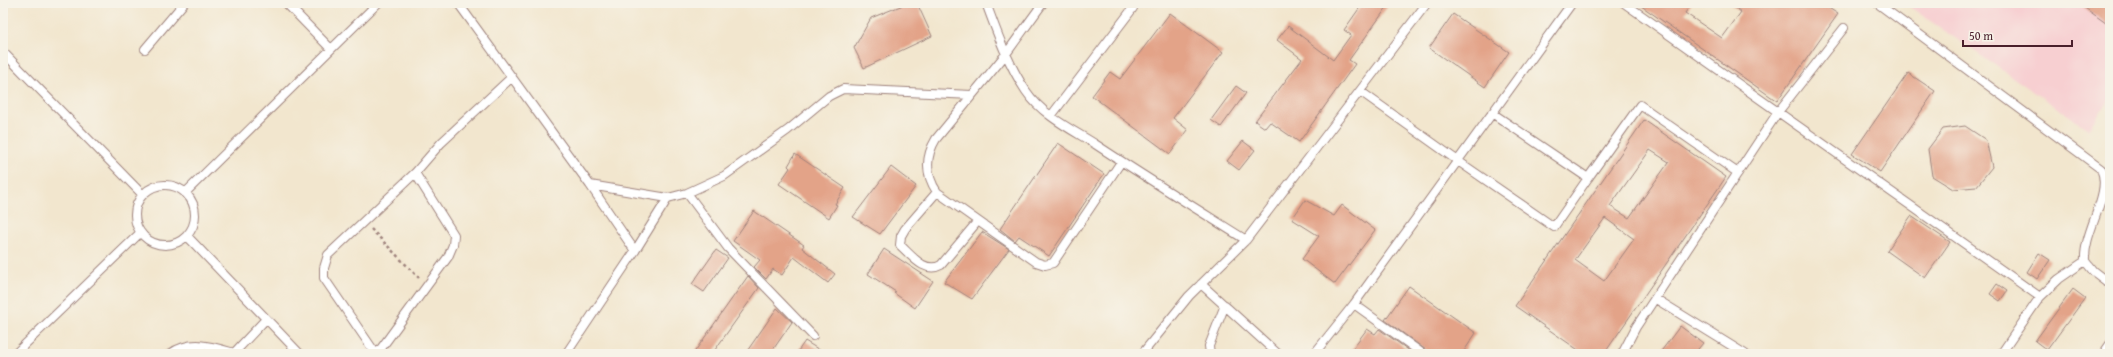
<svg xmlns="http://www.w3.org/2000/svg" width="2113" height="357" font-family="'Gentium Book Plus',serif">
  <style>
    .built { fill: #f7cfd1 }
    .building { fill: #e3a388; fill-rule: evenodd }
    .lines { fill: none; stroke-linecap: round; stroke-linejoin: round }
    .service-casing { stroke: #9e827c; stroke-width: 10 }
    .path { stroke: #9e827c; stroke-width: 2.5; stroke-dasharray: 3 3; stroke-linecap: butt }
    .service { stroke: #fff; stroke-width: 8 }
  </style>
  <rect width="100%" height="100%" fill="#f7f3e8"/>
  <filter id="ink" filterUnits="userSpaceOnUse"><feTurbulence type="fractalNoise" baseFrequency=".025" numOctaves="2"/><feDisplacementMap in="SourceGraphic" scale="8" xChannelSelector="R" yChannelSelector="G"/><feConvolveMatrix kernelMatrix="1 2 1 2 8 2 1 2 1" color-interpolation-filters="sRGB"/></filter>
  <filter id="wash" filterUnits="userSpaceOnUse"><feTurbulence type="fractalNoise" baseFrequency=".012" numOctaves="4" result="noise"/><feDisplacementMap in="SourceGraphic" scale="16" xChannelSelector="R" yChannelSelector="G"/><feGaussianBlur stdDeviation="0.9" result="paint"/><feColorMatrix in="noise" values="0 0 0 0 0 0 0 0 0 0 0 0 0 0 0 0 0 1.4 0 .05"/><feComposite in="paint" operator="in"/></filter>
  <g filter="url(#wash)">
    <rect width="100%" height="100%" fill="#f2e6ce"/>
    <path class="built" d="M1904,3H2110V99L2088,129Z"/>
    <g id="blocks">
      <path class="building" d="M908,3H917L932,36L864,68L854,48L871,18Z
        M1363,3H1390L1349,60L1355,64L1299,142L1270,122L1265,128L1255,121L1302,59L1277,40L1288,26L1333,60L1351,35L1344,30Z
        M1637,3H1692L1685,13L1722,38L1741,12L1729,3H1821L1838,14L1777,101Z
        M2078,3H2110V26Z
        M1170,13L1223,52L1173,118L1188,130L1170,154L1092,96L1110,72L1120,79Z
        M1453,14L1509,52L1485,87L1429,48Z
        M1908,73L1935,91L1880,172L1852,154Z
        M1236,86L1246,93L1221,127L1211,120Z
        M1644,120L1726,177L1604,354H1584L1515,306ZM1650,150L1669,162L1629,218L1610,206ZM1605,218L1634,239L1604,281L1575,260Z
        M1965,126L1986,140L1992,167L1976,187L1953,189L1932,176L1928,149L1943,129Z
        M1243,141L1255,150L1239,170L1227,161Z
        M1058,143L1104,174L1049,256L1019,236L1015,241L1000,229Z
        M795,154L845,188L835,204L837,205L829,218L779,184L790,168L788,166Z
        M891,167L916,186L880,234L853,217Z
        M1305,200L1334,216L1342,205L1375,230L1335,284L1302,259L1319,236L1292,219Z
        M754,211L804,245L802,248L835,274L828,283L794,257L782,275L773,269L766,279L754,267L760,260L733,241Z
        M1911,216L1950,242L1925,278L1887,251Z
        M982,232L1009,249L972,299L944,282Z
        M884,249L933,281L915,308L894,293L896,292L868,274Z
        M716,250L728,258L704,292L692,284Z
        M2039,253L2050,260L2037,279L2027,272Z
        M748,276L759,288L712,354H693Z
        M1997,284L2007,291L2000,301L1990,294Z
        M1409,286L1476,333L1462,354H1428L1426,350L1385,320Z
        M2073,289L2085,298L2047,350L2035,341Z
        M777,308L792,322L770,354H745Z
        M1680,326L1703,343L1694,354H1659Z
        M1367,329L1375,334L1379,329L1414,354H1359L1352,349Z
        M805,341L826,354H796Z"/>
    </g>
  </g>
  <g filter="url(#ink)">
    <use href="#blocks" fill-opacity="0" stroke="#9e827c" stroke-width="1"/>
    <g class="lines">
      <g class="service-casing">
        <path id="service" d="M286,3L331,49
          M458,3L590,185L668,198L687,193L724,176L788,130L829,96L843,89L972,95
          M986,3C997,33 1008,64 1026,91C1042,115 1071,129 1095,144C1145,177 1195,208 1246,240
          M1043,3L1006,54L936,139C925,157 925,174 937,192L1036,262L1045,265L1053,263L1121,162
          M1624,3L2040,297
          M1877,3L2101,169C2113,193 2083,231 2085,261
          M145,49L184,3
          M3,52L143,195
          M1360,91L1458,161L1554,227L1588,178L1492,113
          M1051,116L1133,8
          M1588,178L1640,105L1738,173
          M590,185L635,251
          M135 215a30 30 0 1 1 60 0a30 30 0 1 1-60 0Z
          M937,192L905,229L901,236L900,245C912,256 925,274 941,265L978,221
          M185,193L378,3
          M687,193L728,248L813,336
          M187,236L300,354
          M1201,284L1278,354
          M1656,299L1745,354
          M1354,304L1423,354
          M15,354L140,233
          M170,354C191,339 211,346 234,353L266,319
          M376,354L324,278V268L328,255L415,173L441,143L512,77
          M377,354L448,257L453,245L454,235L415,173
          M566,354L635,251L668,198
          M1142,354L1189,296L1246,240L1427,3
          M1210,354L1209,346L1225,305
          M1314,354L1354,304L1572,3
          M1622,354L1636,327L1778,112L1844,28
          M2001,354L2040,297L2059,279L2085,261L2093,271L2110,284
          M2103,354L2110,344"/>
      </g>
      <path class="path" d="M371,229L419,278"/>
      <use href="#service" class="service"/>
    </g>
  </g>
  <rect width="2113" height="357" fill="none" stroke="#f7f3e8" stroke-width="16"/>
  <path d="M1963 40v6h109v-6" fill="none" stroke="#4a1f2b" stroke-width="2"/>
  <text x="1969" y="40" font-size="12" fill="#4a1f2b" stroke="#f7f3e8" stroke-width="3" paint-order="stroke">50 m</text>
</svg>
